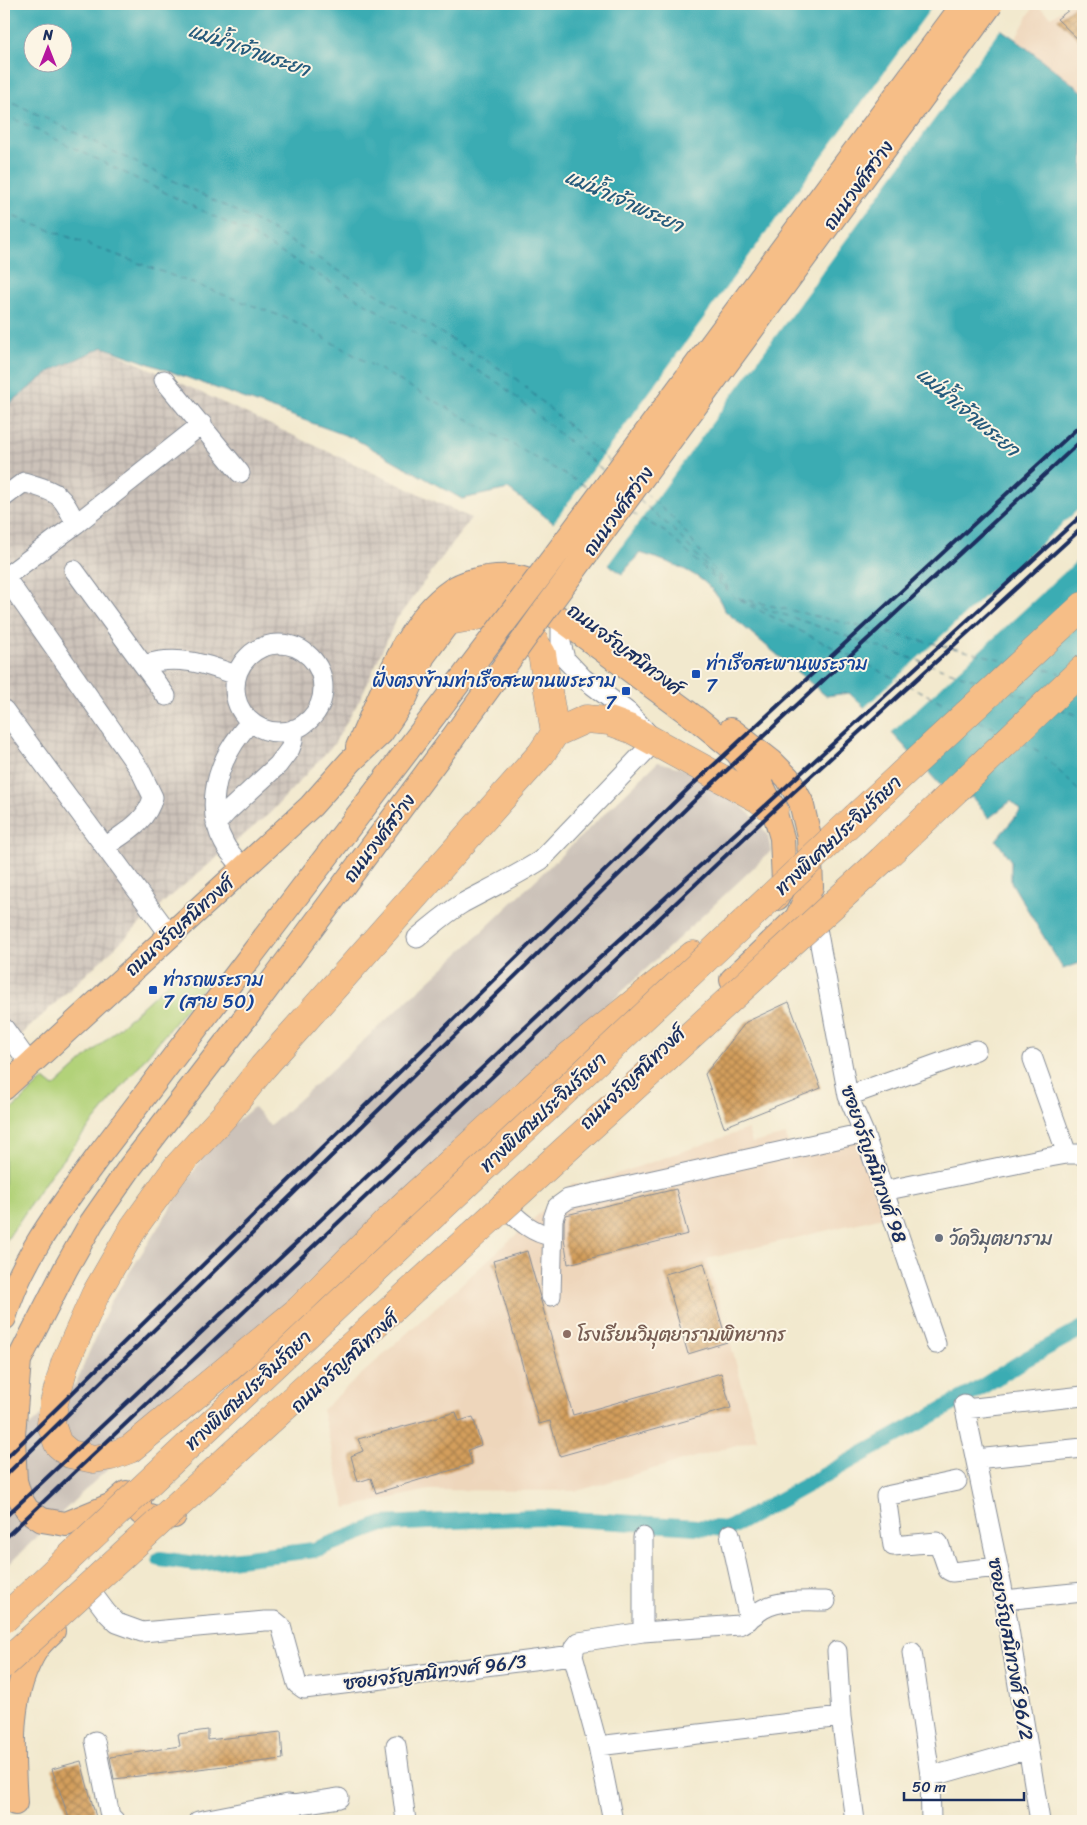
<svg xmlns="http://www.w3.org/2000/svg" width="1087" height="1825" font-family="Sriracha,'Playpen Sans Thai',sans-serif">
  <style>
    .built { fill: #eed6bb }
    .industrial { fill: url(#industrial-grid) }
    .railway { fill: #ccc2b9 }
    .park { fill: #b2d279; stroke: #66806c }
    .water { fill: #3aacb3; stroke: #2a6e88; fill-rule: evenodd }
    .pier { fill: #f2e9ce }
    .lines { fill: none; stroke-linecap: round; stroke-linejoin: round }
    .canal { stroke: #3aacb3; stroke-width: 16 }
    .ferry { stroke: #265b7c; stroke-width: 1; stroke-dasharray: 6 5; stroke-linecap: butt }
    .building { fill: url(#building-cross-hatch) }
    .minor-casing { stroke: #868c96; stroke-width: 21 }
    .major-casing { stroke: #868c96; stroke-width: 26 }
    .highway-casing { stroke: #868c96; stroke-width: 29 }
    .minor { stroke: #fff; stroke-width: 19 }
    .major { stroke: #f6be87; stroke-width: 24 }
    .highway { stroke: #f6be87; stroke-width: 28 }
    .rail { stroke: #1b2f5e; stroke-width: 4 }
    .major-bridge-casing { stroke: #868c96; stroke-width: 26; stroke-linecap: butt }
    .highway-bridge-casing { stroke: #868c96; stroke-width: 29; stroke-linecap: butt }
    .major-bridge { stroke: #f6be87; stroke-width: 24 }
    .highway-bridge { stroke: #f6be87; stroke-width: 28 }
    .transit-dot { fill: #1a4fb4; stroke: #fcf5e5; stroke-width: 2 }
    .worship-dot { fill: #6b7280; stroke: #fcf5e5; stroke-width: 2 }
    .education-dot { fill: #8d6e63; stroke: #fcf5e5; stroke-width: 2 }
    .labels { text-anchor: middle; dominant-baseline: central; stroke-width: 4; stroke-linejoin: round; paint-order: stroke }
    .street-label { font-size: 19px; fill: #1b2f5e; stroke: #fcf5e5 }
    .transit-label { font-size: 19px; fill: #164399; stroke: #fcf5e5; text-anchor: start }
    .worship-label { font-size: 19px; fill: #5b616d; stroke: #fcf5e5; text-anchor: start }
    .education-label { font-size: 19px; fill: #785e54; stroke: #fcf5e5; text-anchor: start }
    .water-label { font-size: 20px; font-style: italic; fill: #265b7c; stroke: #fcf5e5 }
  </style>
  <defs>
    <pattern id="industrial-grid" width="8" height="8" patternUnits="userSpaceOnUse" patternTransform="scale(1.25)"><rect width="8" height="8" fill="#ccc2b9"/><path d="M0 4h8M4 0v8" fill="none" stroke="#afa7a1"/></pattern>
    <pattern id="building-cross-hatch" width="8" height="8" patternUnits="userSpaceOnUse" patternTransform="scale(1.25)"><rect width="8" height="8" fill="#d39e5b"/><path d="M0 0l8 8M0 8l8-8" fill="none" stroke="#aa814e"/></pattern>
  </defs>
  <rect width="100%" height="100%" fill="#fcf5e5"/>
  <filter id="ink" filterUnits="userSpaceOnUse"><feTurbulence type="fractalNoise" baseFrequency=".02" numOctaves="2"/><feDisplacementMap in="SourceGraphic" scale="10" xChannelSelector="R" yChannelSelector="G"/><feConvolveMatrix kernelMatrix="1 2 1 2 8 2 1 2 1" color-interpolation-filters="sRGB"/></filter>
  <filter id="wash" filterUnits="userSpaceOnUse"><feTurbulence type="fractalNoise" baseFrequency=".0096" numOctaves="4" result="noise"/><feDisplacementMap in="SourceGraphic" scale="20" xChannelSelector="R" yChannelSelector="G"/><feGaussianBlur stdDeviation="1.12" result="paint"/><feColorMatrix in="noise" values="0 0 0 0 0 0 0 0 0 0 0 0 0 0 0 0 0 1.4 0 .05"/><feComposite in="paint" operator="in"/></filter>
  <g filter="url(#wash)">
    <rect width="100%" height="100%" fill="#f2e9ce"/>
    <path class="built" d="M1035,4L1052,17L1070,4H1083V92L1015,39Z
      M748,1129L752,1143L786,1135L789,1147L855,1132L883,1217L707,1259L757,1439L577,1491L429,1490L346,1508L322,1410L573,1183L582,1186Z"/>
    <path class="industrial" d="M4,344L53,370L103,347L471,518L396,620L360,699L334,744L270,813L158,907L4,1051Z"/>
    <path class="railway" d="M658,762L685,769L725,792L758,821L768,836L771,851L540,1069L83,1492L4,1569V1450L76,1383L110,1303L213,1141L254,1107L270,1126L466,947Z"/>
    <path class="park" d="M179,973L205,985L50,1175L4,1244V1117L44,1079L54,1087Z"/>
    <path class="water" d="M4,4H964L1015,39L1083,92V962L1063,969L1011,882V861L996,840L1021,810L1011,801L989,818L972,797L956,802L891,732L849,693L826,696L724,610C712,575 672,563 640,553L622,574L508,489L462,499L353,438L103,347L51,371L4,408ZM32,32H62V62H32Z"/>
    <path class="pier" d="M934,4H968L1002,27L607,566L552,525Z
      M1083,505V555L890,734L863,709Z"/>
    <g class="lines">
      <path class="canal" d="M160,1559L196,1564L314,1550L383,1524L540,1517L728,1529L972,1393L1026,1359L1083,1328"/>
      <path class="ferry" d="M4,98L262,224L515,378L610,462
        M4,114L250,234L500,384L604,471
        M4,213L294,321L589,488
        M645,493L678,523L729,589
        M639,500L673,529L735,598L953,708
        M632,513L667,533L727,590
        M738,598L1004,660
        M741,600L981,682
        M1035,667L1060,673
        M1011,692L1033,699
        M1060,709L1083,717
        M979,721L998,730
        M1024,743L1040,752L1083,795"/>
    </g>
    <g id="blocks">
      <path class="building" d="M1077,4H1083V44L1057,19Z
        M789,1002L821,1088L724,1127L705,1074L746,1022Z
        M676,1189L688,1234L568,1264L564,1238V1221L566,1215Z
        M527,1251L573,1415L721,1373L731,1408L560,1456L550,1421L539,1424L493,1261Z
        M704,1263L727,1342L688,1354L665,1274Z
        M456,1412L459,1421L473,1417L481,1445L468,1450L472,1464L376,1493L371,1478L358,1482L351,1456L363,1451L358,1439Z
        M208,1730V1740L281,1732L283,1759L114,1779L110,1757L180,1746L178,1734Z
        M81,1761L87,1784L97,1821H70L52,1769Z"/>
    </g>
  </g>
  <g filter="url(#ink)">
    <use href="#blocks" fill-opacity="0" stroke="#868c96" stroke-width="1"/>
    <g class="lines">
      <g class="minor-casing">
        <path id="minor" d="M164,380L240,473
          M4,497L24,482C58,493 60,491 76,524
          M74,570L166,696
          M5,577L140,770L153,797C147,822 124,833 105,847
          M4,578L76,524L202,424
          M235 688a44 44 0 1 1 88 0a44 44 0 1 1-88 0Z
          M144,665C176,654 206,664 236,675
          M4,710L170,935
          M216,824L227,812L278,765L290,749L293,741L294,729
          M243,868C237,860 228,852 224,843C206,811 215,772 234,743C239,736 244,728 251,722
          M814,912L848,1096L864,1133L936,1344
          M417,938C432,926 446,913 463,903C489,889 516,876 541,860L655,741L628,712L583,678L565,659L561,643V619
          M4,1028L29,1063
          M1033,1059L1067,1154
          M848,1096L976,1050
          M883,1191L1050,1157L1067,1154H1083
          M501,1203C516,1217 530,1233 552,1236
          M551,1296L553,1219L557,1207L568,1199L864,1133
          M964,1404L1002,1586L1040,1821
          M965,1409L1083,1396
          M976,1459L1083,1448
          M957,1481L886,1496L893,1546L937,1542L939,1544L948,1570L952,1572L998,1567
          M730,1534L749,1620
          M643,1537V1632
          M92,1593L107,1613L117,1623L142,1632L265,1621H275L281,1626L297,1684L304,1689L573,1655
          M1004,1600L1083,1592
          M837,1651L841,1717L855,1821
          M912,1652L930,1775
          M95,1741L110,1816L115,1821
          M396,1745L406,1821
          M598,1746L841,1717
          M198,1821L287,1804L294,1805L339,1798
          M613,1821L598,1746L573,1655L575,1647L579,1642L643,1632L739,1625C748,1621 755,1614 763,1609C781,1599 806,1601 826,1601
          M931,1821L930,1775L944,1773L1028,1749"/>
      </g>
      <g class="major-casing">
        <path id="major" d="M731,730L772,762L788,778L801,802L809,836L811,887L797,918L732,980
          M358,747C381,698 405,622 451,591C460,584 475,580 487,578C515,574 527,578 551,593
          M4,1088L311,806L351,761L381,733L406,696L423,656L449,621L462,609L479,601L500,598L528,602L561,619L698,720L737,752L758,778L774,810L782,838L784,882L777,898
          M4,1318C21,1257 63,1205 100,1154L435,714
          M19,1360L13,1435L14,1462L15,1481L20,1498L27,1510L42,1520L66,1524L112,1505L126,1493
          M14,1374L19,1360L66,1268L92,1222L131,1166L245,1018L452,739
          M148,1482C141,1494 136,1499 141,1513L155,1518L174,1516
          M15,1803C12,1751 7,1694 37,1648C41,1642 48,1636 53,1631"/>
      </g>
      <g class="highway-casing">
        <path id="highway" d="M406,645L428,629L449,621L487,614H503L521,620L542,654L555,733
          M857,816L1083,606
          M882,860L1083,669
          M693,955L553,1069L402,1207L299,1310L130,1449L111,1456L94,1459L70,1454L58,1444L51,1424L54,1403L65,1363L95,1295L134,1227L178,1166L225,1115L263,1067L541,754L555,733L586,719L609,721L631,729L757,798L774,810"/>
      </g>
      <use href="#minor" class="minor"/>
      <use href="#major" class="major"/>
      <use href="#highway" class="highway"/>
      <path class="rail" d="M4,1460L689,788L1083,423
        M4,1477L698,797L1083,439
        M4,1518L566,989L1083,514
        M4,1539L774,810L1083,527"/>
      <g class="major-bridge-casing">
        <path id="major-bridge" d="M435,714L557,553L964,4
          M452,739L539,618L991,4"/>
      </g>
      <g class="highway-bridge-casing">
        <path id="highway-bridge" d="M4,1619L857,816
          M4,1664L882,860"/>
      </g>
      <use href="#major-bridge" class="major-bridge"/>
      <use href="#highway-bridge" class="highway-bridge"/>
    </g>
  </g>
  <g class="transit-dot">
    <rect x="691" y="669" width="10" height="10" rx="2.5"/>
    <rect x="621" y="686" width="10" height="10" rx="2.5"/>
    <rect x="148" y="985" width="10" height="10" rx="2.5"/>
  </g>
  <circle class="worship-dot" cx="939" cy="1238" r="5"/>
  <circle class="education-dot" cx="567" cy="1334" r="5"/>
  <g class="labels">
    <g class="street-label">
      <text transform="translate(858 185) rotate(-54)">ถนนวงศ์สว่าง</text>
      <text transform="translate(618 511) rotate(-54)">ถนนวงศ์สว่าง</text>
      <text transform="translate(625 649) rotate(37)">ถนนจรัญสนิทวงศ์</text>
      <text transform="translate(838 835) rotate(-43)">ทางพิเศษประจิมรัถยา</text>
      <text transform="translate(379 838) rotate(-53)">ถนนวงศ์สว่าง</text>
      <text transform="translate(179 926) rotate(-42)">ถนนจรัญสนิทวงศ์</text>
      <text transform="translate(632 1078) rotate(-44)">ถนนจรัญสนิทวงศ์</text>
      <text transform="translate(543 1112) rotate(-43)">ทางพิเศษประจิมรัถยา</text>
      <text transform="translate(874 1164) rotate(71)">ซอยจรัญสนิทวงศ์ 98</text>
      <text transform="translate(344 1362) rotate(-43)">ถนนจรัญสนิทวงศ์</text>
      <text transform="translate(248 1390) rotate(-43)">ทางพิเศษประจิมรัถยา</text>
      <text transform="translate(1011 1649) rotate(80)">ซอยจรัญสนิทวงศ์ 96/2</text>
      <text transform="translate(435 1672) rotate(-7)">ซอยจรัญสนิทวงศ์ 96/3</text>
    </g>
    <g class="transit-label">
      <text x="706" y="663">ท่าเรือสะพานพระราม<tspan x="706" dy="22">7</tspan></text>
      <text x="616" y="680" text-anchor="end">ฝั่งตรงข้ามท่าเรือสะพานพระราม<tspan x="616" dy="22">7</tspan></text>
      <text x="163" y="979">ท่ารถพระราม<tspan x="163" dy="22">7 (สาย 50)</tspan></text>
    </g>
    <g class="worship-label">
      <text x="949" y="1238">วัดวิมุตยาราม</text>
    </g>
    <g class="education-label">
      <text x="577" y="1334">โรงเรียนวิมุตยารามพิทยากร</text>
    </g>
    <g class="water-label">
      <text transform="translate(249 50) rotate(19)">แม่น้ำเจ้าพระยา</text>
      <text transform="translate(624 201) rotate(24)">แม่น้ำเจ้าพระยา</text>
      <text transform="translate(968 412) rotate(40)">แม่น้ำเจ้าพระยา</text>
    </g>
  </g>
  <rect width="1087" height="1825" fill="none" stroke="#fcf5e5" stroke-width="20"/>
  <g transform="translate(48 48)"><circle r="24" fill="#fcf5e5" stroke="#a2a6af"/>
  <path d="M0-4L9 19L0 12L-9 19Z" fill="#b5179e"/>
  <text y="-8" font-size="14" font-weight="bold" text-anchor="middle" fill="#1b2f5e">N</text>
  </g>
  <path d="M904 1792v8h120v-8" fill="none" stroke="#1b2f5e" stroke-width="2.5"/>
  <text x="912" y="1792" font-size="15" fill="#1b2f5e" stroke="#fcf5e5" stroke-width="4" paint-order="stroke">50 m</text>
</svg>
